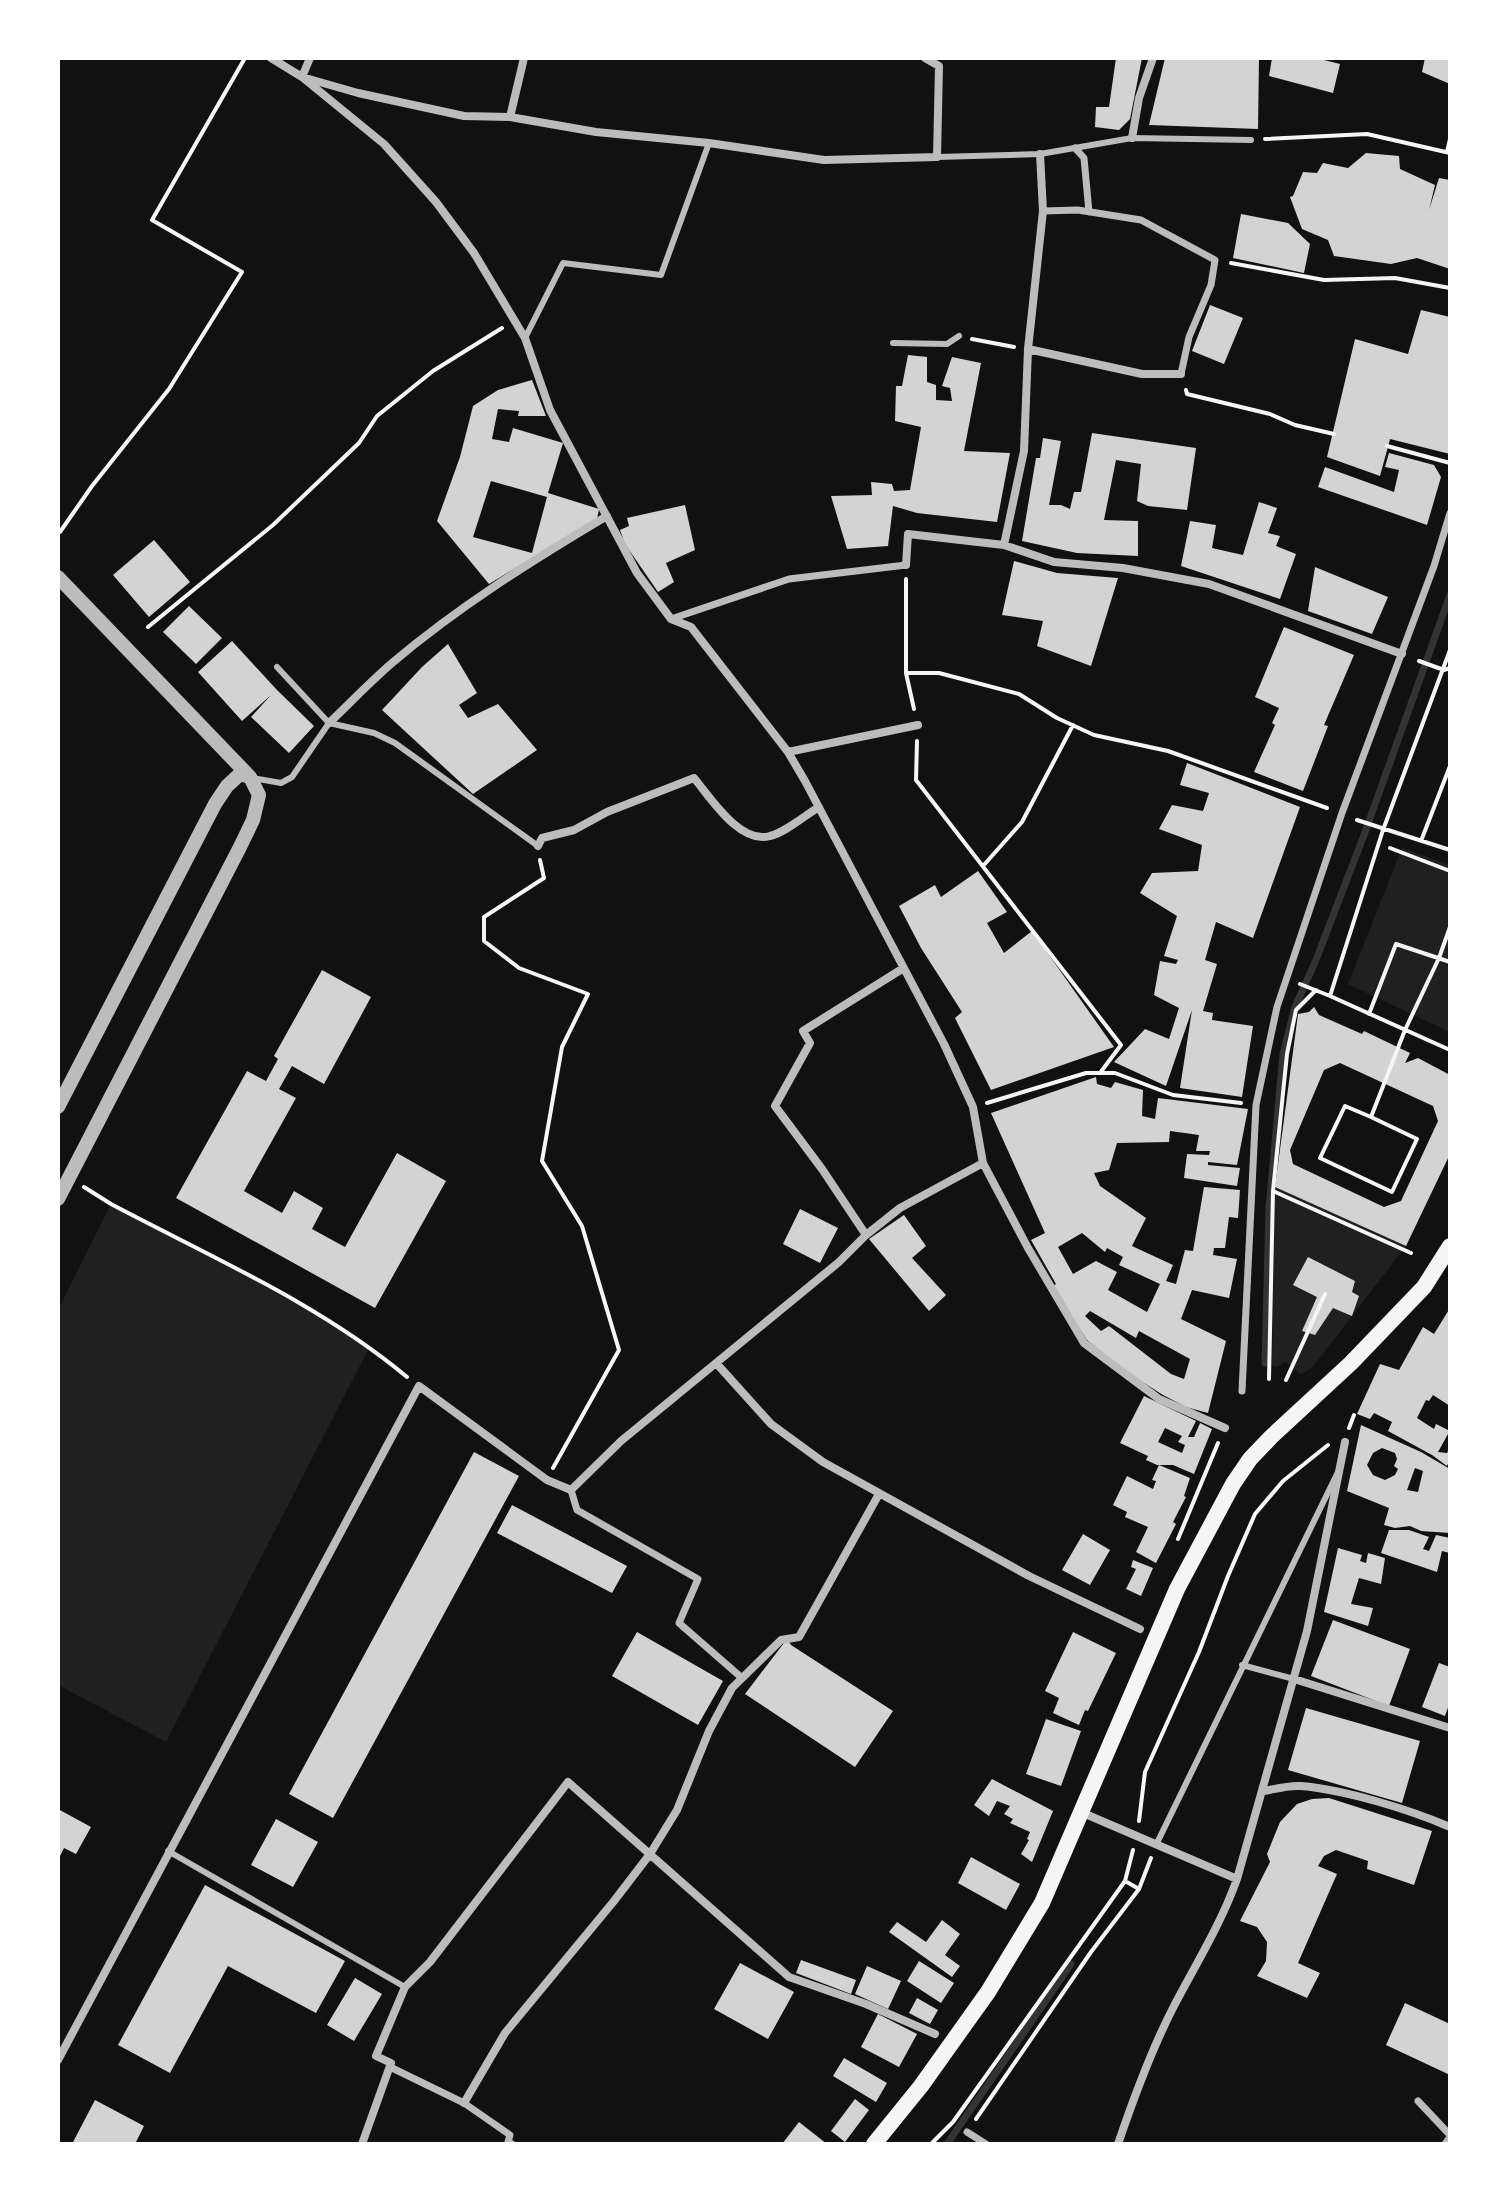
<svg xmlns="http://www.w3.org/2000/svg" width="1508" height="2202" font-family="Inter,sans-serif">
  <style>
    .green { fill: #202020 }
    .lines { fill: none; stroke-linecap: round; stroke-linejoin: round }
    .stream { stroke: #333; stroke-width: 7 }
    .building { fill: #d3d3d3; fill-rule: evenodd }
    .path { stroke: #f5f5f5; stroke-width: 4 }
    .service { stroke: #bcbcbc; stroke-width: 6 }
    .pedestrian { stroke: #bcbcbc; stroke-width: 7 }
    .minor { stroke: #bcbcbc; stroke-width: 8 }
    .tertiary { stroke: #bcbcbc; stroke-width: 14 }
    .secondary { stroke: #f5f5f5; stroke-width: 16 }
  </style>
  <rect width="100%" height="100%" fill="#111"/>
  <path class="green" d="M1402,848L1450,865V1032L1348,984Z
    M1275,1187L1406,1246L1312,1368L1301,1374L1286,1362L1276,1367L1272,1365Z
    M111,1204L288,1298L370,1346L166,1742L58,1685V1310Z"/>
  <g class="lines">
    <path class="stream" d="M1265,1363L1269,1209L1283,1054L1295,1007L1316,960L1364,835L1450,595
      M947,2144L1071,1964"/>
  </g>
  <path class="building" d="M1116,58H1142L1130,119L1119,130L1095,127L1096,107H1109Z
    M1165,58H1259L1258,129L1149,125Z
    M1272,58H1316L1340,64L1333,93L1269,76Z
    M1425,58H1450V84L1422,72Z
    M1366,153L1399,156L1400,169L1435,185L1429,210L1439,178L1450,180V269L1417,258L1391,264L1334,256L1328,240L1302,229L1290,197L1293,196L1303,172L1317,173L1323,163L1348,168Z
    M1241,214L1288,223L1310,244L1304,273L1233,258Z
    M1210,305L1243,318L1224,364L1192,351Z
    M1421,310L1450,317V454L1390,439L1380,476L1327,457L1355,339L1408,354Z
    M908,355L927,357V382L936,385V400L952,401L950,388L942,386L952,357L981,363L964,451L1010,453L997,522L917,513L893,506L888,546L847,549L831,496L872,495L871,482L892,484L894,491L910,490L921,427L895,421L896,386H902Z
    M532,380L546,416H518L519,411L498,409L492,439L509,442L513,428L563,443L548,493L599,509L597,519L489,584L437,521L460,457L473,406L498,390ZM491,481L547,497L532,553L473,537Z
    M1092,433L1196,448L1187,510L1148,506L1137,501L1141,464L1116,460L1104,520L1138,521V556L1077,553L1022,541L1036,458H1040L1043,438L1061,441L1049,505H1061L1070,509L1074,492H1081Z
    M1389,453L1434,465L1441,477L1427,525L1318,487L1325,467L1394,492L1399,470L1385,467Z
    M1259,502L1277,508L1268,533L1280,536L1276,546L1296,554L1280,599L1181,566L1190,521L1216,525L1212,548L1243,555Z
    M685,505L695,550L666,563L674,582L658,592L625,544L620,530L629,526L627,518Z
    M154,540L190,582L149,617L113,575Z
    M1014,561L1057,573L1118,578L1091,666L1037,646L1043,621L1002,615Z
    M1315,567L1388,597L1372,634L1308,611Z
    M189,606L222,638L196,664L163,632Z
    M1284,627L1354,655L1324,725L1328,726L1303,791L1254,772L1275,725L1272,723L1279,708L1255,697Z
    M232,641L277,690L314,726L289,753L251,717L271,695L242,721L198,672Z
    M448,644L477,693L459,705L468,718L498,704L537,750L473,794L382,710L422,667Z
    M1187,763L1300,807L1253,938L1216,922L1205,960L1217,964L1203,1011L1213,1013L1212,1020L1253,1026L1242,1097L1180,1088L1192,1010L1166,1086L1114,1062L1145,1029L1169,1039L1179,1008L1154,995L1160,961L1176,964L1178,960L1164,956L1177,916L1140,893L1152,873L1198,871L1202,845L1159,829L1172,805L1203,811L1209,793L1180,785Z
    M978,871L1007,912L987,923L1004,953L1032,931L1114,1047L991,1090L955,1018L962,1012L921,948L899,906L935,885L941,897Z
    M322,970L371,997L324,1084L292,1066L279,1089L296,1098L244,1191L282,1213L294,1191L323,1208L312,1229L345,1247L397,1153L446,1181L375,1308L176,1198L247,1071L266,1081L278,1059L274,1056Z
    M1314,1007L1319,1015L1362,1034L1364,1031L1410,1053L1405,1063L1418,1058L1450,1075V1154L1406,1246L1275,1187L1298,1014L1309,1012ZM1340,1063L1433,1106L1438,1121L1401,1201L1384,1207L1293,1164L1290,1150L1324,1070Z
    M1096,1077L1097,1084L1111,1088L1115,1082L1143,1090L1142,1116L1155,1119L1158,1098L1248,1109L1237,1165L1208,1162V1165L1240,1168L1237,1186L1184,1178L1187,1154L1209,1155L1210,1151H1196L1199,1135L1170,1131L1169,1142L1117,1143L1109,1170L1094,1173L1100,1186L1146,1218L1132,1246L1173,1265L1166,1281L1176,1284L1185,1250L1193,1251L1204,1187L1240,1190L1238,1218L1229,1217L1225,1248H1214L1213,1255L1237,1259L1229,1298L1192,1290L1181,1319L1226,1341L1208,1413L1186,1407L1163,1395L1125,1371L1087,1340L1053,1286L1056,1284L1031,1240L1045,1233L991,1113ZM1082,1233L1105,1252L1107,1248L1123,1257L1119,1265L1160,1284L1147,1312L1108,1290L1117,1272L1096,1261L1073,1274L1058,1247ZM1090,1311L1136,1338L1139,1331L1190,1359L1184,1379L1171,1374L1109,1326L1101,1331L1085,1316Z
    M800,1209L838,1228L820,1263L783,1244Z
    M904,1215L926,1246L912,1258L946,1295L929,1311L869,1239Z
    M1308,1257L1355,1281L1352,1292L1359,1296L1352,1316L1333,1308L1315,1335L1302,1331L1317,1297L1293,1285Z
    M1450,1308V1406L1433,1395L1429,1401L1426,1400L1417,1418L1434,1429L1436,1424L1448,1430L1450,1425V1435L1448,1434L1438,1452L1447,1453L1450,1447V1459L1447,1466L1432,1455L1388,1431L1392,1422L1374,1413L1370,1419L1357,1414L1380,1364L1399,1370L1423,1327L1434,1334Z
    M1144,1396L1196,1421L1188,1437H1194L1200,1423L1212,1429L1194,1474L1173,1465H1157L1146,1460L1148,1456L1120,1443ZM1165,1428L1182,1436L1178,1442L1185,1445L1182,1453L1158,1442Z
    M1361,1425L1421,1452L1450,1469V1533L1421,1531L1410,1526L1395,1528L1384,1525L1389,1508L1347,1491ZM1382,1448L1395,1453L1397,1459L1394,1466L1398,1469L1395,1475L1385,1480L1373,1475L1367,1465L1373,1453ZM1415,1468L1423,1471L1418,1492L1407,1490Z
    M474,1452L519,1476L333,1818L289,1794Z
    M1159,1465L1190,1478L1184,1496L1186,1497L1173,1522L1176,1524L1156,1563L1136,1552L1148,1527L1125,1517L1127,1512L1113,1505L1127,1476L1153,1489L1156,1481L1152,1480Z
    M512,1505L627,1566L612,1593L497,1533Z
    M1389,1530H1409L1429,1537L1423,1549L1429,1551L1436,1535L1450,1538V1553L1442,1551L1437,1572L1381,1553Z
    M1083,1534L1110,1550L1090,1585L1062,1570Z
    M1338,1548L1362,1555L1360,1561L1366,1563L1368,1553L1385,1558L1381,1584L1359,1578L1351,1604L1373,1608L1368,1626L1324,1612Z
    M1133,1560L1153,1568L1141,1596L1126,1589L1136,1569L1131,1567Z
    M1333,1620L1410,1649L1389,1706L1311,1676Z
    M637,1632L723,1681L698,1725L612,1676Z
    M1073,1632L1116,1653L1088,1711L1085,1710L1079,1725L1053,1713L1059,1698L1045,1691Z
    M787,1639L791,1645L893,1711L855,1767L745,1694Z
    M1439,1663L1450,1667V1702L1445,1716L1422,1707Z
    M1306,1708L1420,1741L1402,1803L1288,1770Z
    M1046,1719L1081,1731L1061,1786L1026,1774Z
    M992,1779L1053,1811L1032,1862L1021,1854L1029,1840L1027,1839L1030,1832L1010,1823L1013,1819L1004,1814L1010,1806L997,1801L989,1816L974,1805Z
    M1329,1798L1432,1831L1414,1885L1367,1869L1368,1861L1336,1850L1324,1856L1318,1866L1337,1874L1298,1963L1320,1973L1307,1998L1257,1976L1266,1961L1267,1942L1257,1927L1240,1921L1270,1862L1267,1854L1280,1822L1297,1804L1312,1799Z
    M58,1809L91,1827L76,1854L64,1848L58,1860Z
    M276,1819L318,1842L293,1887L251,1865Z
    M971,1857L1020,1884L1006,1910L958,1883Z
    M205,1885L345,1961L316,2013L228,1966L170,2073L118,2045Z
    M942,1920L960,1934L945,1955L960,1966L952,1977L889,1932L897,1922L926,1942Z
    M801,1960L856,1980L851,1994L796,1973Z
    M919,1961L954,1983L941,2003L907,1981Z
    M740,1963L794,1992L768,2039L714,2009Z
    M867,1966L901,1981L888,2009L855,1994Z
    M355,1978L382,1994L354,2041L327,2025Z
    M917,1998L938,2010L930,2024L909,2013Z
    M1405,2003L1450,2024V2075L1386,2045Z
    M878,2014L917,2034L899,2067L861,2047Z
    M844,2058L887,2083L876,2102L833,2076Z
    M855,2099L869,2110L845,2142L831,2131Z
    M95,2100L144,2126L135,2144H72Z
    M799,2122L827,2144H782Z"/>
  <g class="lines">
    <path class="path" d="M1265,139L1367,134L1450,153
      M1447,152L1450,139
      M1231,263L1324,280L1395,278L1450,288
      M972,339L1014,347
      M1186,390L1187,394L1270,414L1295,425L1334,434
      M1387,446L1450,463
      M60,532L92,486L169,389L242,272L152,220L245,58
      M906,579V673
      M148,627L273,525L359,443L377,416L433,371L502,328
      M1419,661L1444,670L1450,668
      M914,709L906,673H939L1019,694L1057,718L1094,735L1168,751L1327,808
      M917,741L916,780L1121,1045L1100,1073
      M1357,820L1450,850
      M1421,841L1450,766
      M1390,848L1450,871
      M540,860L544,878L484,917V941L519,968L588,994L562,1047L542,1161L582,1226L619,1350L553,1468
      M983,866L1022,822L1073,725
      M1300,984L1330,996L1383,830L1450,650
      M1330,996L1450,1050
      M1369,1014L1396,944L1450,962
      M987,1103L1086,1073H1115L1173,1095L1241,1103
      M1371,1117L1345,1106L1320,1158L1392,1192L1417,1139L1371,1117L1405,1030L1439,958L1450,927
      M84,1187L111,1204C211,1257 320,1304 407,1377
      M1273,1191L1411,1253
      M1269,1379L1273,1191L1287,1054L1296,1010L1316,990
      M1286,1380L1325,1294
      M1349,1428L1354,1415
      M1178,1539L1218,1443
      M1139,1821L1145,1772L1199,1652L1228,1576L1255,1514L1283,1481L1328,1445
      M1125,1881L1139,1889
      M976,2119L1091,1952L1139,1889L1151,1858
      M931,2144L953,2122L1125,1881L1133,1850"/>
    <path class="service" d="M937,157L1040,154L1132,138L1251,140
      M525,338L563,263L661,275L709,143
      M893,343L947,344L959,336
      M277,667L329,723L374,733L395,743L538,846
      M253,778L281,783L292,777L329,723
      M1242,1665L1294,1679
      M1156,1845L1337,1474
      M168,1851L405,1987"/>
    <path class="pedestrian" d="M1075,148L1084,158L1089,212
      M1043,211L1078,210L1141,220L1215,260L1211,285L1189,337L1181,374
      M671,619L789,579L906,565
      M1242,1391L1256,1105L1277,1007L1342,813L1434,566L1450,513
      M571,1490L577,1510L698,1579L679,1623L742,1678
      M390,2067L464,2103L510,2135L508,2142L512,2144
      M1418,2101L1450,2135
      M967,2132L986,2144
      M1445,2144L1450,2137"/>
    <path class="minor" d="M271,58L302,77L358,93L464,116L510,117L596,132L709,143L824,160L937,157L939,66L925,58
      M310,58L302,77L384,144L436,202L474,253L525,338L550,410L637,573L671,619L691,627L788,752L805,781L944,1044L973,1107L983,1163L1028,1248L1084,1343L1159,1399L1225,1428
      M510,117L524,58
      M1132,138L1139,98L1153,58
      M1028,349L1142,374H1181
      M1004,545L1024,451L1028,349L1043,211L1040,154
      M906,565L908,534L1004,545L1054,562L1123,568L1209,584L1402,654
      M329,723C350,703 370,682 392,663C458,607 533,560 607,516
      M788,752L918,725
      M538,846L542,838L574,830L607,812L694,778C710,797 740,845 770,836C786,832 804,816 819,807
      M866,1235L822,1169L775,1106L810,1043L803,1031L902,969
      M717,1364L771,1424L823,1462L1029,1576L1140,1629
      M1294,1679L1450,1728
      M1264,1791C1275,1789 1289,1785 1301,1786C1346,1790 1408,1809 1450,1827
      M1083,1813L1237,1879
      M58,2060L419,1386L547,1480L571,1490L621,1441L839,1262L866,1235L900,1208L983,1163
      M464,2103L505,2033L614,1901L650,1854L677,1810L709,1731L732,1688L781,1640L799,1637L879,1494
      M362,2144L391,2063L376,2056L405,1987L430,1962L568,1782L789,1977L866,2004L935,2034
      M1118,2144C1134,2097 1151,2050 1174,2006C1196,1964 1221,1924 1237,1879L1307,1631L1345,1442"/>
    <path class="tertiary" d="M58,577L250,777L259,795L253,820L240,847L58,1199
      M58,1107L215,804L227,786L240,774L250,777"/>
    <path class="secondary" d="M874,2144L921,2086L988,1992L1042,1903L1177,1589L1233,1484L1250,1459L1271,1437L1351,1363L1424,1287L1450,1246"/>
  </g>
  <rect width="1508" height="2202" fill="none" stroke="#ffffff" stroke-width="120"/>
</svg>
